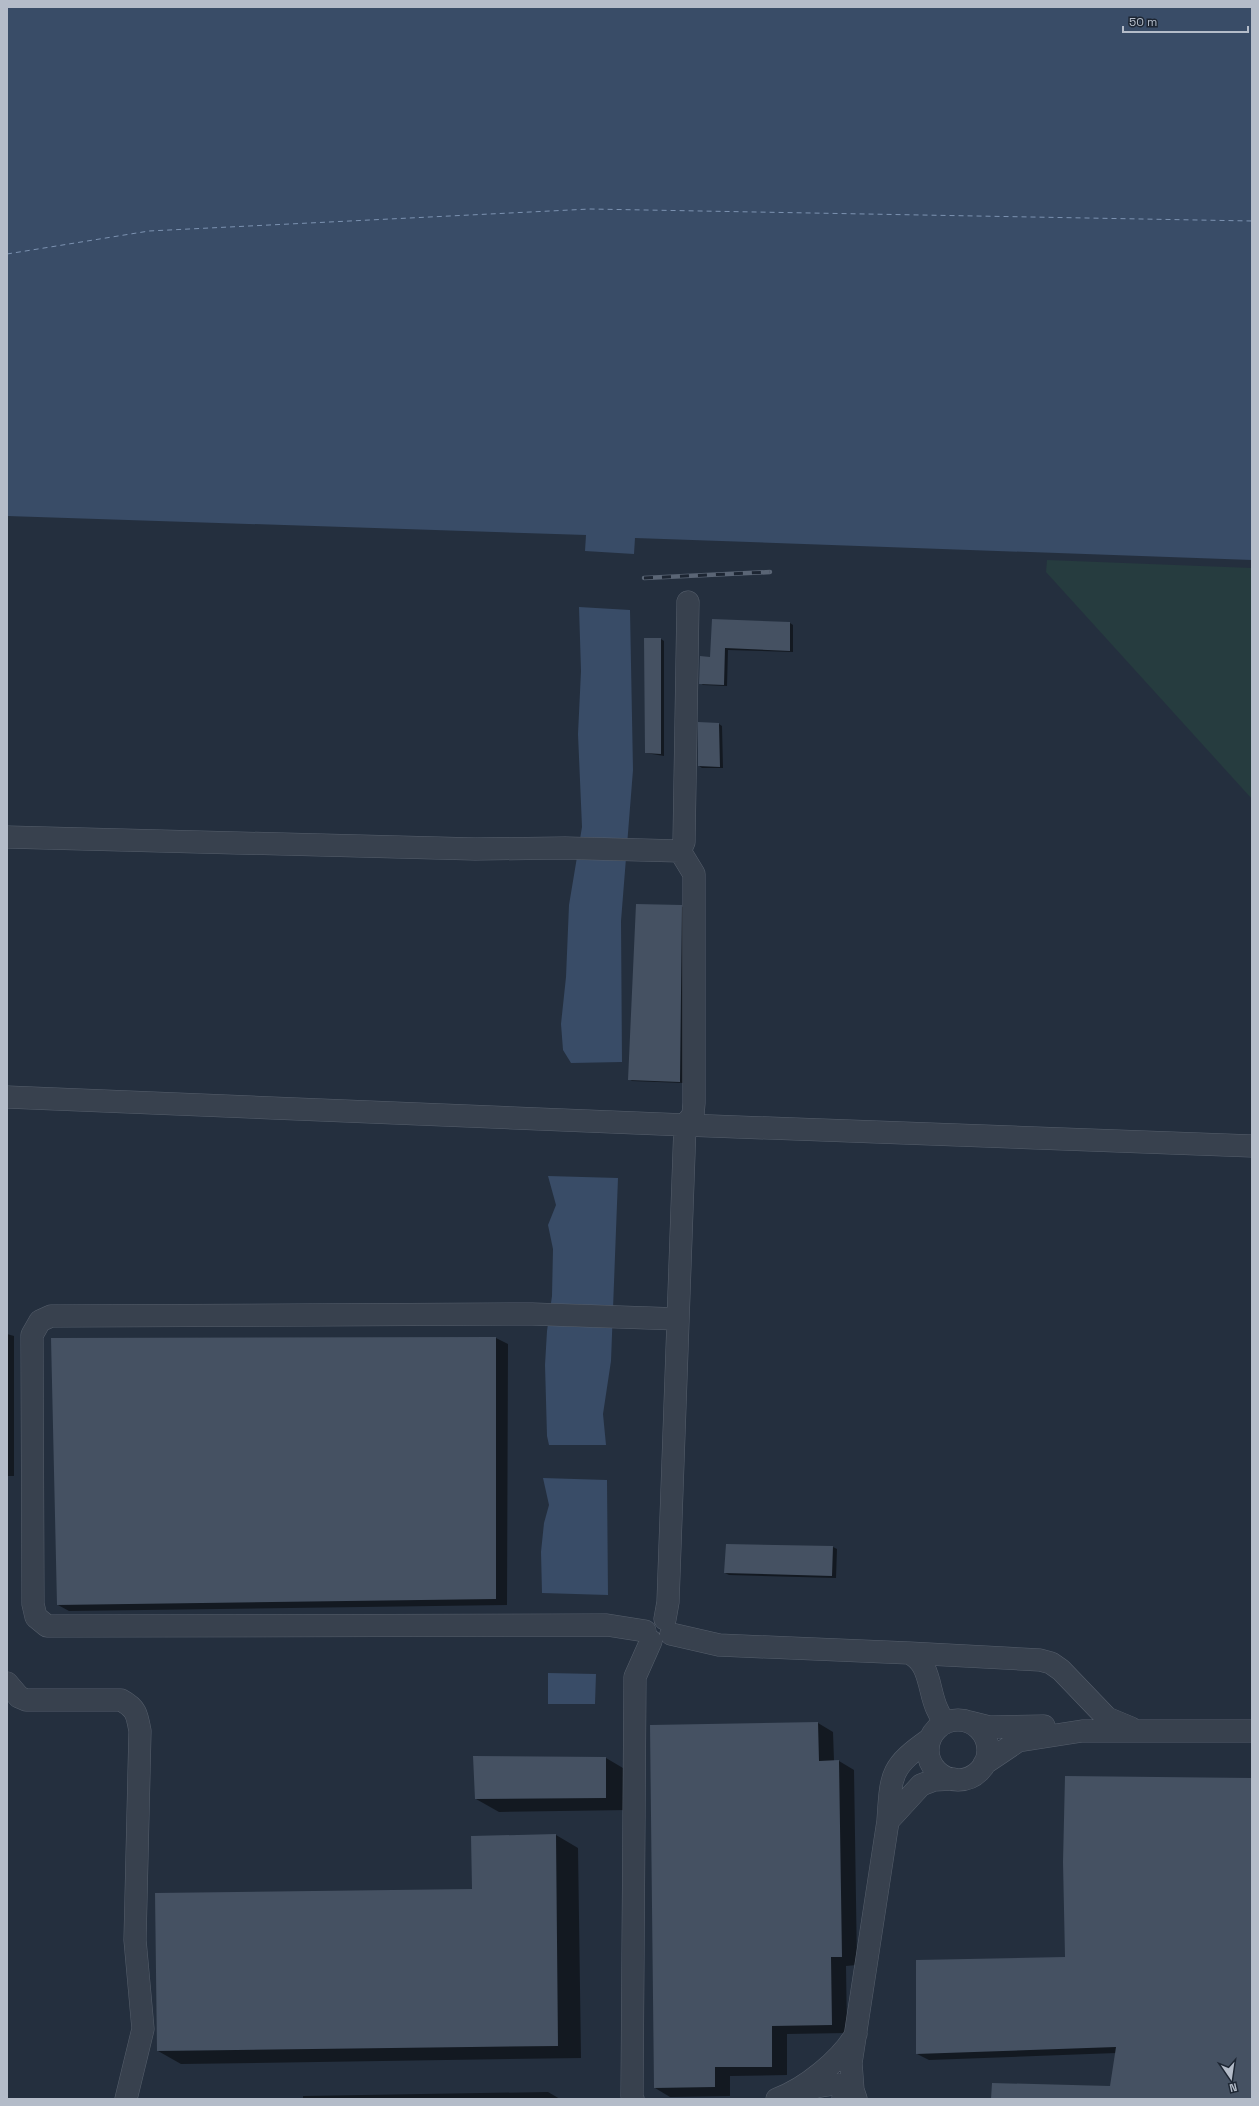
<svg xmlns="http://www.w3.org/2000/svg" width="1259" height="2106" font-family="'Space Grotesk',sans-serif">
  <style>
    .green { fill: #263c3f }
    .water { fill: #394c67 }
    .shadow { fill: #0007 }
    .lines { fill: none; stroke-linecap: round; stroke-linejoin: round }
    .ferry { stroke: #7c92b1; stroke-width: 1; stroke-dasharray: 5 4; stroke-linecap: butt }
    .building { fill: #455162 }
    .minor-casing { stroke: #565f6c; stroke-width: 23 }
    .minor { stroke: #38414e; stroke-width: 22 }
    .rail-casing { stroke: #5a6575; stroke-width: 4.5 }
    .rail { stroke: #1d2633; stroke-width: 3; stroke-dasharray: 9; stroke-linecap: butt }
  </style>
  <rect width="100%" height="100%" fill="#242f3e"/>
  <path class="green" d="M1047,560L1252,568V799L1046,572Z"/>
  <path class="water" d="M7,7H1252V560L635,538L634,554L585,551L586,535L7,516Z
    M579,607L630,610L633,770L621,921L622,1062L571,1063L563,1050L561,1024L566,977L569,905L582,827L578,734L581,671Z
    M548,1176L618,1178L611,1361L603,1414L606,1445H549L547,1436L545,1365L547,1331L552,1296L553,1249L548,1225L556,1205Z
    M543,1478L607,1480L608,1595L542,1593L541,1552L544,1523L549,1505Z
    M548,1673L596,1674L595,1704H548Z"/>
  <path class="shadow" d="M713,621L790,623L793,625V652L728,650L727,686L703,685L700,683L711,658Z
    M661,639L664,641V756L646,753Z
    M719,724L722,726L723,768H702L699,766Z
    M681,906L685,908L683,1083L632,1081L629,1079Z
    M7,1334L14,1336V1476H7Z
    M496,1338L508,1344L507,1605L69,1611L58,1605L52,1339Z
    M727,1545L833,1547L837,1549L836,1578L729,1575L725,1573Z
    M818,1723L833,1732L834,1761H839L854,1770L857,1965L846,1966L847,2033L787,2034V2075L730,2076V2096L670,2097L655,2088L651,1726Z
    M606,1758L628,1771L629,1810L499,1812L476,1799Z
    M1252,1779V2099H992L1111,2087L1116,2053L929,2060L917,2054L1067,1958Z
    M556,1835L578,1848L581,2058L181,2064L158,2051L473,1890Z
    M548,2092L560,2099H303V2096Z"/>
  <g class="lines">
    <path class="ferry" d="M7,254L149,231L590,209L1252,221"/>
  </g>
  <path class="building" d="M712,619L790,622V651L725,648L724,685L699,684L700,656L710,657Z
    M644,638H661V754L645,753Z
    M698,722L719,723L720,767L698,766Z
    M636,904L682,905L680,1082L628,1080Z
    M496,1337V1599L57,1605L51,1338Z
    M726,1544L833,1546L832,1576L724,1573Z
    M818,1722L819,1761L839,1760L842,1957H831L832,2025L772,2026V2067H715V2087L654,2088L650,1725Z
    M473,1756L606,1757V1798L475,1799Z
    M1065,1776L1252,1778V2099H991L992,2083L1110,2086L1116,2047L916,2054V1960L1065,1957L1063,1862Z
    M556,1834L558,2046L157,2051L155,1893L472,1889L471,1836Z"/>
  <g class="lines">
    <g class="minor-casing">
      <path id="minor" d="M7,837L475,849L565,848L680,851
        M7,1097L685,1125L1252,1146
        M665,1619L668,1602L685,1125L693,1115L694,1103V874L680,851L684,842L688,602
        M645,1631L607,1625L47,1626L36,1617L33,1604L32,1335L40,1321L51,1316L532,1314L678,1319
        M671,1634L719,1645L909,1653C931,1663 928,1690 937,1709C939,1714 942,1719 945,1723
        M909,1653L1040,1660L1051,1663L1061,1670L1107,1718L1131,1728
        M7,1683L19,1697L26,1700H121C136,1708 137,1714 140,1731L135,1940L143,2029L126,2099
        M928 1750a30 30 0 1 1 60 0a30 30 0 1 1-60 0Z
        M969,1722L989,1727L1044,1726
        M984,1764L1018,1741L1082,1731H1252
        M888,1821L921,1785L934,1780L954,1779
        M801,2091C817,2087 838,2079 853,2090L843,2098
        M633,2099L632,2096L635,1677L651,1641
        M777,2099C805,2089 841,2060 856,2034
        M856,2099L853,2090L851,2063L888,1821C891,1774 890,1767 930,1739"/>
    </g>
    <use href="#minor" class="minor"/>
    <g class="rail-casing">
      <path id="rail" d="M644,578L770,572"/>
    </g>
    <use href="#rail" class="rail"/>
  </g>
  <rect width="1259" height="2106" fill="none" stroke="#b4bcc9" stroke-width="16"/>
  <g transform="translate(1231 2078) rotate(167)" stroke="#1d2633" stroke-width="3" paint-order="stroke">
  <path d="M0-3L7 15L0 10L-7 15Z" fill="#b4bcc9"/>
  <text y="-6" font-size="11" font-weight="bold" text-anchor="middle" fill="#b4bcc9">N</text>
  </g>
  <path d="M1123 26v6h125v-6" fill="none" stroke="#b4bcc9" stroke-width="2"/>
  <text x="1129" y="26" font-size="12" fill="#b4bcc9" stroke="#1d2633" stroke-width="3" paint-order="stroke">50 m</text>
</svg>
